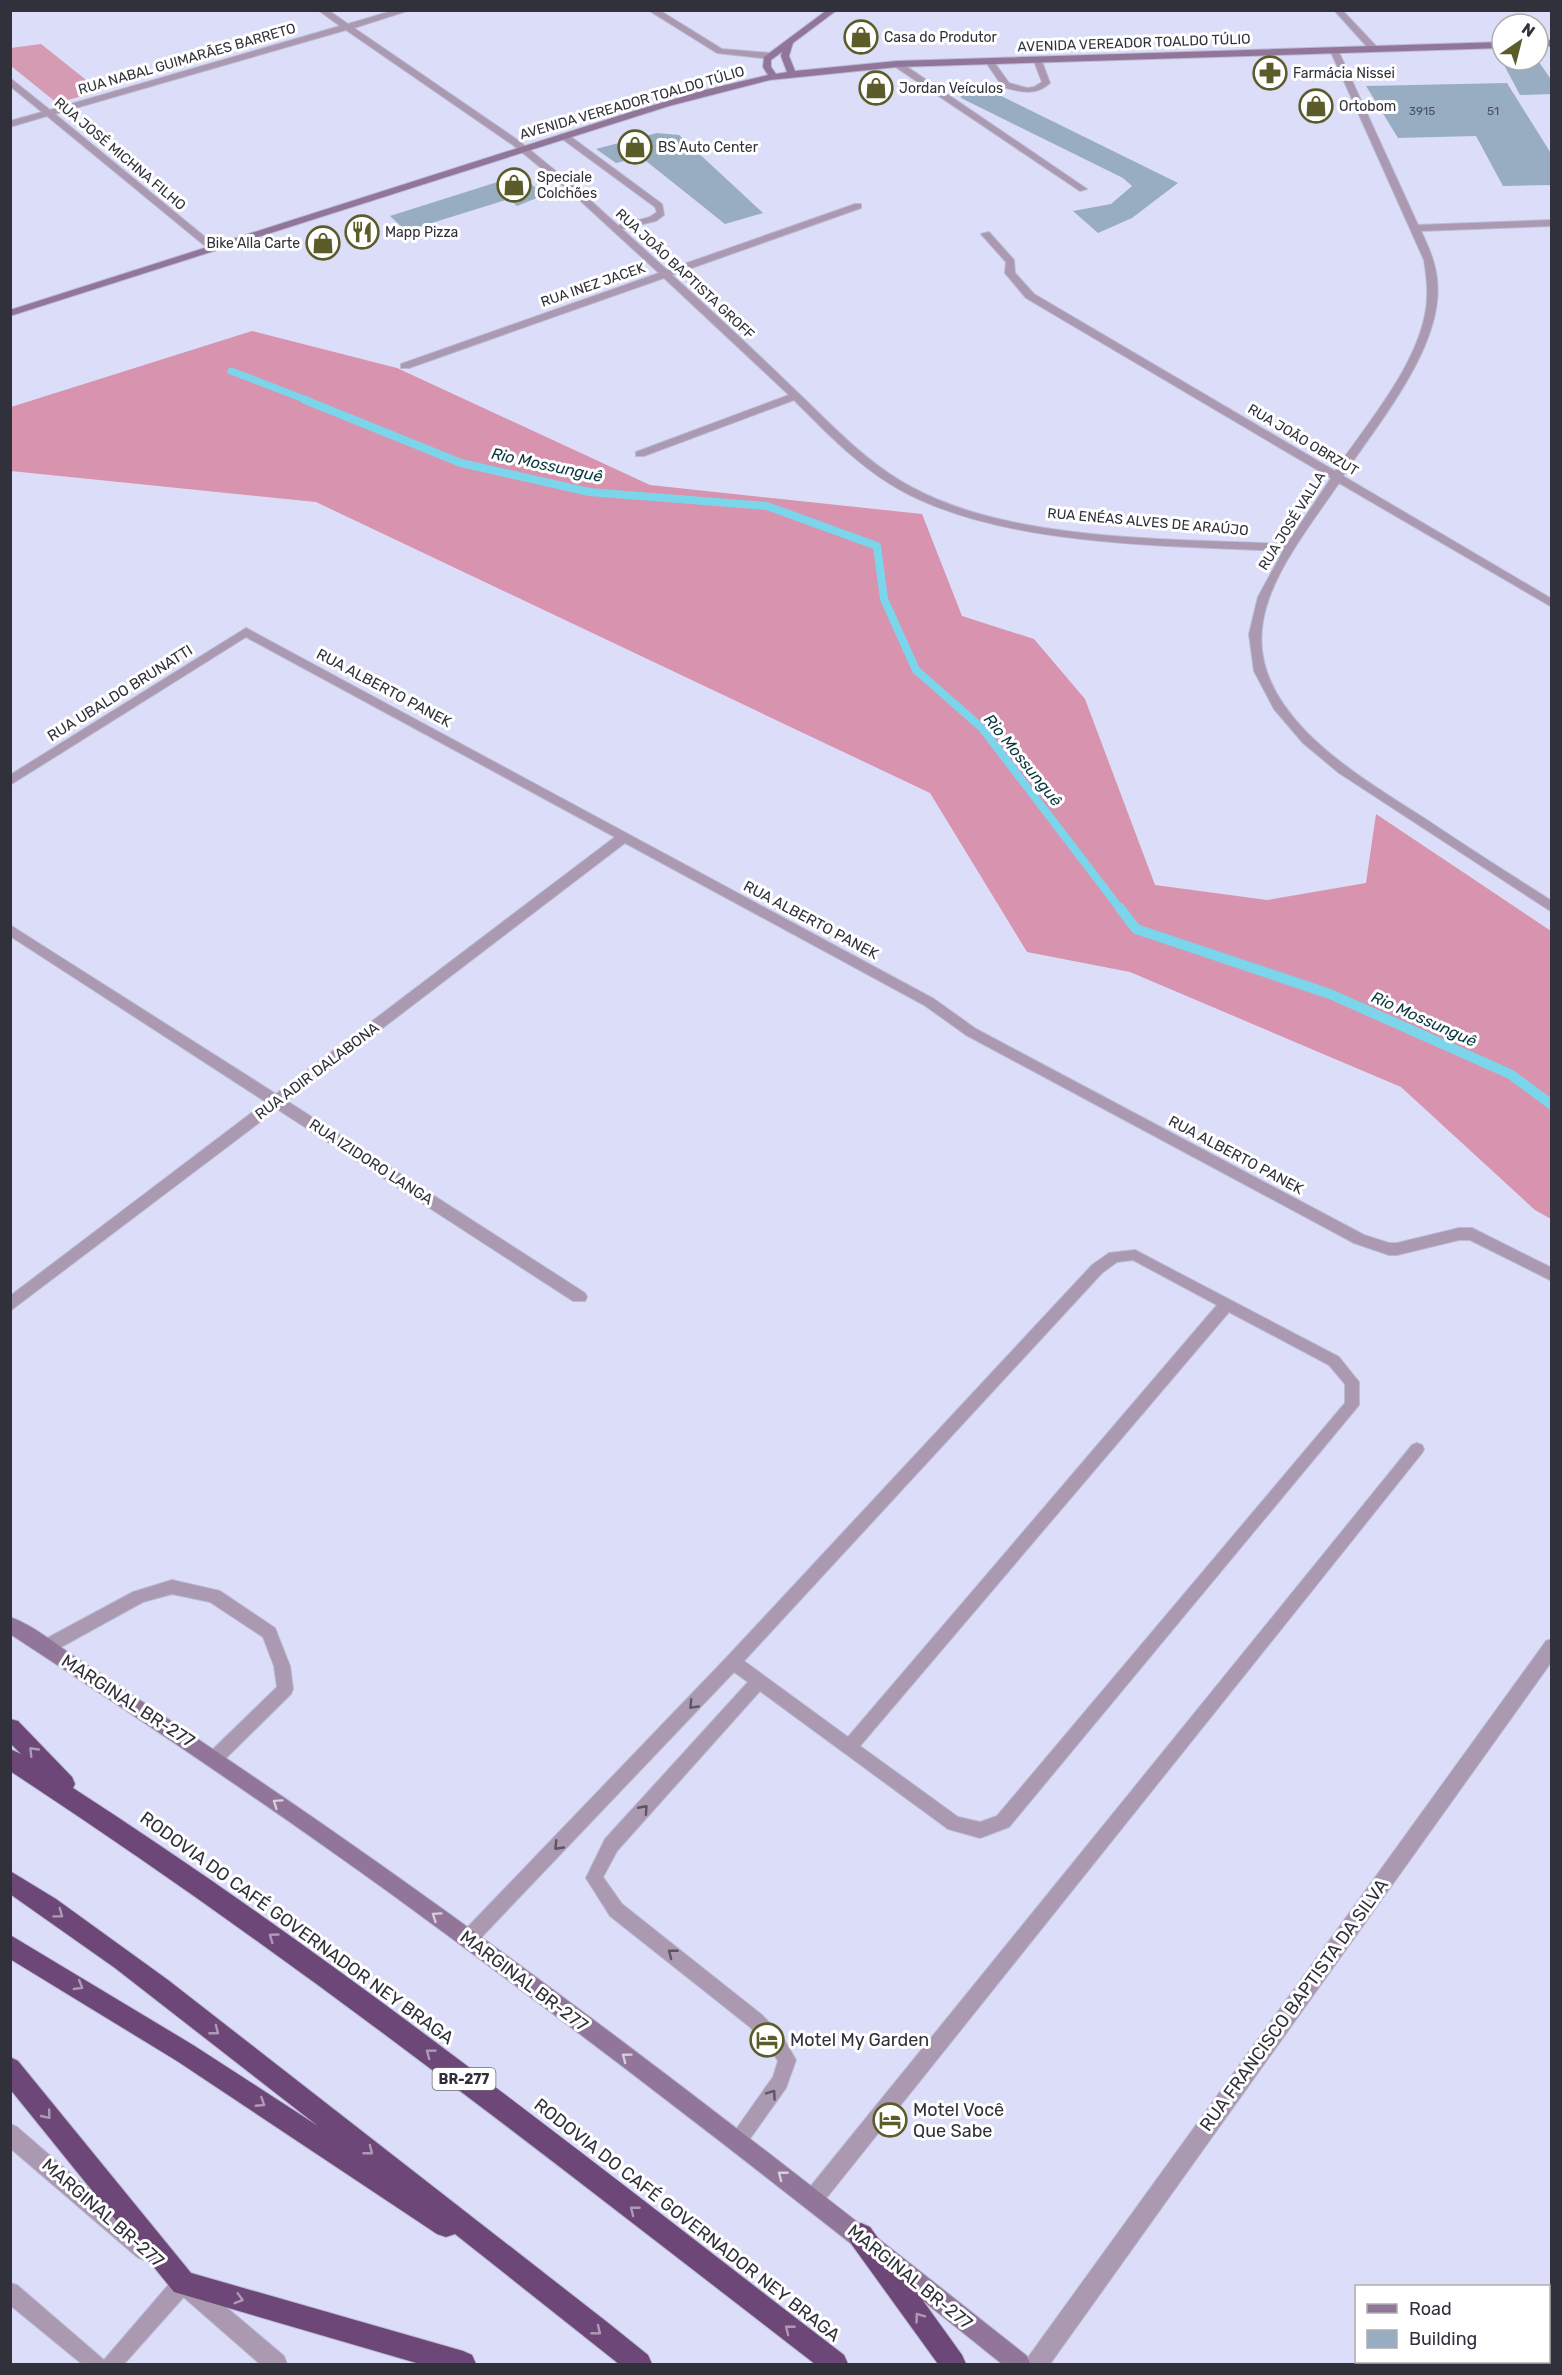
<svg xmlns="http://www.w3.org/2000/svg" width="1562" height="2375" font-family="Rubik,sans-serif">
  <style>
    .green { fill: #d49bb2 }
    .forest { fill: #d893af }
    .lines { fill: none; stroke-linecap: round; stroke-linejoin: round }
    .stream-far2 { stroke: #7cd6eb; stroke-width: 7 }
    .stream-far1 { stroke: #7cd6eb; stroke-width: 8 }
    .stream { stroke: #7cd6eb; stroke-width: 10 }
    .building { fill: #98adc2 }
    .lane-casing { stroke: #babbd3; stroke-width: 2 }
    .street-casing { stroke: #babbd3; stroke-width: 2 }
    .secondary-casing { stroke: #babbd3; stroke-width: 2 }
    .highway-casing { stroke: #babbd3; stroke-width: 2 }
    .lane { fill: #ab98b1; fill-rule: evenodd }
    .street { fill: #ab98b1; fill-rule: evenodd }
    .secondary { fill: #917699; fill-rule: evenodd }
    .highway { fill: #6e4779; fill-rule: evenodd }
    .oneway { stroke: #5c5565 }
    .oneway2 { stroke: #af9ab5 }
    .oneway3 { stroke: #d8cfdb }
    .labels { text-anchor: middle; dominant-baseline: central; stroke-width: 6; stroke-linejoin: round; paint-order: stroke }
    .number-label { font-size: 12px; fill: #4b505e }
    .far-poi-label { font-size: 14px; fill: #31313c; stroke: #fff; text-anchor: start }
    .far-street-label { font-size: 14px; fill: #31313c; stroke: #fff }
    .shield { fill: #fff; stroke: #6f6f76; stroke-width: 1.5 }
    .shield-label { font-size: 14px; font-weight: bold; fill: #31313c }
    .street-label { font-size: 15px; fill: #31313c; stroke: #fff }
    .water-label { font-size: 16px; font-style: italic; fill: #09363f; stroke: #fff }
    .near-street-label { font-size: 18px; fill: #31313c; stroke: #fff }
    .near-poi-label { font-size: 18px; fill: #31313c; stroke: #fff; text-anchor: start }
  </style>
  <rect width="100%" height="100%" fill="#dcddf9"/>
  <path class="green" d="M41,44L100,91L57,103L11,66V48Z"/>
  <path class="forest" d="M252,331L397,368L650,485L922,514L962,616L1034,639L1085,699L1155,885L1267,900L1366,883L1376,814L1551,931V1219L1535,1210L1401,1087L1130,972L1027,952L930,793L316,502L11,471V407Z"/>
  <g class="lines">
    <path class="stream-far2" d="M231,371L309,401"/>
    <path class="stream-far1" d="M305,400L461,463L589,492L767,506L877,546L884,599L916,670L982,728L1121,910"/>
    <path class="stream" d="M1120,908L1136,929L1330,994L1510,1074L1552,1105"/>
  </g>
  <path class="building" d="M1539,62L1552,81V94L1520,95L1503,63Z
    M1507,83L1552,155V185L1503,186L1476,136L1398,138L1366,86Z
    M977,84L1178,183L1132,218L1098,233L1073,211L1111,204L1132,186L1123,178L961,98L960,91Z
    M657,133L679,135L763,213L725,224L641,157L616,163L596,149Z
    M524,178L544,195L517,206L509,199L406,231L390,216L507,179Z"/>
  <g class="lines">
    <g class="lane-casing">
      <path id="lane" d="M1334,10H1342L1376,46V50H1370Z
        M1037,57L1041,59L1050,83C1036,96 1020,92 1003,87L985,61L992,59L1009,83L1027,88L1034,87L1042,82L1033,59Z
        M897,62H900L1087,189L1080,191L894,66L893,64Z
        M561,134H567L662,204L664,215L656,221L613,231V227L650,217L657,212L655,207L561,138Z
        M1135,1250L1339,1357L1359,1382V1405L1009,1827L980,1838L948,1829L760,1691L617,1851L603,1877L622,1904L762,2015L782,2036L796,2060L786,2088L744,2147L738,2150L732,2147L729,2141L732,2135L773,2077L778,2061L770,2048L750,2027L610,1916L586,1878L605,1839L748,1682L734,1672L474,1945L468,1947L462,1945L459,1939L462,1933L727,1657L1092,1265L1109,1253ZM1133,1260L1217,1305L848,1737L744,1661L1102,1273L1117,1262ZM1229,1312L1329,1365L1345,1384V1403L997,1816L980,1822L958,1817L860,1746Z
        M1417,1443L1422,1445L1424,1449L1422,1453L820,2206L813,2208L806,2206L804,2199L806,2192L1412,1445Z
        M172,1580L220,1591L275,1628L290,1666L293,1689L291,1694L221,1763L215,1765L209,1763L207,1758L209,1753L277,1687L274,1666L263,1637L210,1602L172,1594L143,1602L52,1652L46,1654L40,1652L38,1647L40,1642L133,1592Z
        M183,2273L190,2276L193,2283L190,2290L124,2364H82L10,2305V2283L17,2285L104,2360L176,2276Z"/>
    </g>
    <g class="street-casing">
      <path id="street" d="M318,10H328L348,24L395,10H410L354,28L519,141L579,190L667,270L855,204H861V208L672,275C714,313 755,351 795,390C832,425 867,464 913,488C1013,542 1175,539 1287,544L1331,478L1026,298L1005,273L1006,262L981,234L989,232L1014,260L1015,273L1034,294L1335,471C1366,425 1414,370 1425,315C1429,296 1427,279 1424,260L1330,50L1337,48L1418,225L1552,220V226L1421,231C1428,246 1435,261 1437,279C1445,345 1378,423 1343,476L1552,599V607L1339,483C1312,523 1271,573 1263,621C1246,715 1364,779 1430,822C1470,849 1511,875 1552,901V912L1339,773L1303,743L1274,709L1254,671L1249,634L1258,597L1283,551C1167,545 1010,547 906,493C863,471 828,434 794,400L644,456H636V452L789,395L664,278L409,368H401V364L659,273L573,194L513,145L346,30L55,114L216,246V250H210L47,116L10,127V121L42,112L10,86V78L50,110L340,26Z
        M648,10H659L722,49L770,53L774,56L770,59L717,53Z
        M246,628L934,999L976,1029L1364,1235L1389,1243H1397L1459,1228H1472L1552,1268V1281L1470,1240H1459L1397,1255H1389L1354,1243L966,1035L924,1005L625,843L287,1101L585,1293L587,1297L585,1301H573L277,1109L10,1311V1296L266,1102L10,936V925L276,1094L615,837L246,637L10,785V775Z
        M1552,1639V1661L1050,2364H1026L1029,2356L1546,1641Z
        M10,2124L17,2127L151,2243L154,2250L151,2257L144,2260L137,2257L10,2148Z
        M187,2276L194,2280L284,2356L287,2364H260L180,2294L176,2287L180,2280Z"/>
    </g>
    <g class="secondary-casing">
      <path id="secondary" d="M827,10H837L793,43L789,56L795,71L897,61L1502,42V48L897,67L770,80L669,106L10,316V310L634,111L705,90L768,75L763,67L764,57ZM782,52L781,56L787,72L776,74L771,67V60Z
        M1552,40V46L1538,47V41Z
        M10,1617C35,1626 58,1646 80,1660C136,1697 192,1735 248,1773C517,1955 773,2154 1027,2356L1030,2364H1002C803,2204 601,2047 394,1896C268,1805 140,1719 10,1634Z"/>
    </g>
    <g class="highway-casing">
      <path id="highway" d="M10,1719L18,1721L72,1777L75,1784L73,1788C341,1961 591,2161 844,2355L848,2364H815C551,2160 290,1954 10,1771V1749L21,1754L10,1743Z
        M10,1871L56,1899L168,1980L607,2322L648,2355L652,2364H619L455,2234L446,2237L437,2234L177,2061L10,1959V1935L193,2045L318,2126L115,1968L10,1894Z
        M10,2057L18,2061L191,2273L463,2351L472,2355L476,2364H420L174,2292L10,2089Z
        M861,2223L870,2227L962,2355L966,2364H938L852,2245L848,2236L852,2227Z"/>
    </g>
    <use href="#lane" class="lane"/>
    <use href="#street" class="street"/>
    <use href="#secondary" class="secondary"/>
    <use href="#highway" class="highway"/>
  </g>
  <defs><path id="oneway-chevron" d="M-2-3.5L2.5 0L-2 3.5" fill="none" stroke-width="1.6" stroke-linecap="round" stroke-linejoin="round" transform="scale(1.5)"/></defs>
  <g class="oneway">
    <use href="#oneway-chevron" transform="translate(693 1705) rotate(133)"/>
    <use href="#oneway-chevron" transform="translate(644 1809) rotate(-48)"/>
    <use href="#oneway-chevron" transform="translate(558 1846) rotate(134)"/>
    <use href="#oneway-chevron" transform="translate(672 1953) rotate(-142)"/>
    <use href="#oneway-chevron" transform="translate(772 2094) rotate(-55)"/>
  </g>
  <g class="oneway2">
    <use href="#oneway-chevron" transform="translate(33 1751) rotate(-134)"/>
    <use href="#oneway-chevron" transform="translate(59 1914) rotate(37)"/>
    <use href="#oneway-chevron" transform="translate(273 1937) rotate(-144)"/>
    <use href="#oneway-chevron" transform="translate(79 1986) rotate(31)"/>
    <use href="#oneway-chevron" transform="translate(215 2031) rotate(38)"/>
    <use href="#oneway-chevron" transform="translate(430 2053) rotate(-143)"/>
    <use href="#oneway-chevron" transform="translate(261 2103) rotate(33)"/>
    <use href="#oneway-chevron" transform="translate(47 2115) rotate(51)"/>
    <use href="#oneway-chevron" transform="translate(369 2151) rotate(38)"/>
    <use href="#oneway-chevron" transform="translate(634 2210) rotate(-142)"/>
    <use href="#oneway-chevron" transform="translate(239 2299) rotate(16)"/>
    <use href="#oneway-chevron" transform="translate(919 2317) rotate(-126)"/>
    <use href="#oneway-chevron" transform="translate(789 2329) rotate(-142)"/>
    <use href="#oneway-chevron" transform="translate(597 2331) rotate(39)"/>
  </g>
  <g class="oneway3">
    <use href="#oneway-chevron" transform="translate(277 1803) rotate(-145)"/>
    <use href="#oneway-chevron" transform="translate(436 1916) rotate(-145)"/>
    <use href="#oneway-chevron" transform="translate(626 2057) rotate(-143)"/>
    <use href="#oneway-chevron" transform="translate(782 2175) rotate(-142)"/>
  </g>
  <defs>
    <g id="shop-ring" transform="scale(1.725)"><circle r="9.5" fill="#fff" stroke="#5b5c29" stroke-width="1.5"/><path d="M-5-2.5h2.3a2.7 3.5 0 0 1 5.4 0H5L5.5 6h-11ZM-1.5-2.5h3a1.5 2.3 0 0 0-3 0Z" fill="#5b5c29"/></g>
    <g id="pharmacy-ring" transform="scale(1.725)"><circle r="9.5" fill="#fff" stroke="#5b5c29" stroke-width="1.5"/><path d="M-2-6h4v4h4v4h-4v4h-4v-4h-4v-4h4Z" fill="#5b5c29"/></g>
    <g id="restaurant-ring" transform="scale(1.725)"><circle r="9.5" fill="#fff" stroke="#5b5c29" stroke-width="1.5"/><path d="M-5-6h1v4h1v-4h1v4h1v-4h1v5L-1.5 .5V6h-2V.5L-5-1ZM5-6V6H3V1.5H1.5Q1.5-4 5-6Z" fill="#5b5c29"/></g>
    <g id="hotel-ring" transform="scale(1.725)"><circle r="9.5" fill="#fff" stroke="#5b5c29" stroke-width="1.5"/><path d="M-6-4.5h1.5V1H6V5H4.5V3h-9V5H-6ZM-4 0a1.8 1.8 0 1 1 3.6 0ZM.5 0V-2.5h3Q6-2.5 6 0Z" fill="#5b5c29"/></g>
  </defs>
  <g fill-rule="evenodd">
    <use href="#shop-ring" x="861" y="37"/>
    <use href="#pharmacy-ring" x="1270" y="73"/>
    <use href="#shop-ring" x="876" y="88"/>
    <use href="#shop-ring" x="1316" y="106"/>
    <use href="#shop-ring" x="635" y="147"/>
    <use href="#shop-ring" x="514" y="185"/>
    <use href="#restaurant-ring" x="362" y="232"/>
    <use href="#shop-ring" x="323" y="243"/>
    <use href="#hotel-ring" x="767" y="2040"/>
    <use href="#hotel-ring" x="890" y="2120"/>
  </g>
  <g class="labels">
    <g class="number-label">
      <text x="1422" y="111">3915</text>
      <text x="1493" y="111">51</text>
    </g>
    <g class="far-poi-label">
      <text x="884" y="37">Casa do Produtor</text>
      <text x="1293" y="73">Farmácia Nissei</text>
      <text x="899" y="88">Jordan Veículos</text>
      <text x="1339" y="106">Ortobom</text>
      <text x="658" y="147">BS Auto Center</text>
      <text x="537" y="177">Speciale<tspan x="537" dy="16">Colchões</tspan></text>
      <text x="385" y="232">Mapp Pizza</text>
      <text x="300" y="243" text-anchor="end">Bike Alla Carte</text>
    </g>
    <g class="far-street-label">
      <text transform="translate(1134 43) rotate(-2)">AVENIDA VEREADOR TOALDO TÚLIO</text>
      <text transform="translate(187 59) rotate(-16)">RUA NABAL GUIMARÃES BARRETO</text>
      <text transform="translate(632 103) rotate(-16)">AVENIDA VEREADOR TOALDO TÚLIO</text>
      <text transform="translate(120 154) rotate(40)">RUA JOSÉ MICHNA FILHO</text>
      <text transform="translate(685 274) rotate(43)">RUA JOÃO BAPTISTA GROFF</text>
      <text transform="translate(593 285) rotate(-19)">RUA INEZ JACEK</text>
      <text transform="translate(1303 440) rotate(31)">RUA JOÃO OBRZUT</text>
      <text transform="translate(1292 521) rotate(-58)">RUA JOSÉ VALLA</text>
      <text transform="translate(1148 522) rotate(5)">RUA ENÉAS ALVES DE ARAÚJO</text>
    </g>
    <rect class="shield" x="432.5" y="2068" width="63" height="22" rx="4.5"/>
    <g class="shield-label">
      <text x="464" y="2079">BR-277</text>
    </g>
    <g class="street-label">
      <text transform="translate(384 688) rotate(28)">RUA ALBERTO PANEK</text>
      <text transform="translate(120 693) rotate(-32)">RUA UBALDO BRUNATTI</text>
      <text transform="translate(811 920) rotate(28)">RUA ALBERTO PANEK</text>
      <text transform="translate(317 1071) rotate(-37)">RUA ADIR DALABONA</text>
      <text transform="translate(1236 1155) rotate(28)">RUA ALBERTO PANEK</text>
      <text transform="translate(371 1162) rotate(33)">RUA IZIDORO LANGA</text>
    </g>
    <g class="water-label">
      <text transform="translate(547 465) rotate(12)">Rio Mossunguê</text>
      <text transform="translate(1023 760) rotate(51)">Rio Mossunguê</text>
      <text transform="translate(1424 1019) rotate(24)">Rio Mossunguê</text>
    </g>
    <g class="near-street-label">
      <text transform="translate(128 1701) rotate(33)">MARGINAL BR-277</text>
      <text transform="translate(297 1928) rotate(36)">RODOVIA DO CAFÉ GOVERNADOR NEY BRAGA</text>
      <text transform="translate(524 1981) rotate(37)">MARGINAL BR-277</text>
      <text transform="translate(1294 2005) rotate(-54)">RUA FRANCISCO BAPTISTA DA SILVA</text>
      <text transform="translate(103 2213) rotate(41)">MARGINAL BR-277</text>
      <text transform="translate(687 2220) rotate(38)">RODOVIA DO CAFÉ GOVERNADOR NEY BRAGA</text>
      <text transform="translate(910 2277) rotate(39)">MARGINAL BR-277</text>
    </g>
    <g class="near-poi-label">
      <text x="790" y="2040">Motel My Garden</text>
      <text x="913" y="2110">Motel Você<tspan x="913" dy="21">Que Sabe</tspan></text>
    </g>
  </g>
  <rect width="1562" height="2375" fill="none" stroke="#31313c" stroke-width="24"/>
  <rect x="1355" y="2285" width="195" height="78" fill="#ffffff" stroke="#adadb1" stroke-width="1.5"/>
  <rect x="1367" y="2304" width="30" height="9" fill="#917699" stroke="#adadb1" stroke-width="1.5"/>
  <text x="1409" y="2315" font-size="18" fill="#31313c">Road</text>
  <rect x="1367" y="2330" width="30" height="18" fill="#98adc2" stroke="#adadb1" stroke-width="1.5"/>
  <text x="1409" y="2345" font-size="18" fill="#31313c">Building</text>
  <g transform="translate(1520 42) rotate(35)"><circle r="28" fill="#ffffff" stroke="#adadb1" stroke-width="1.5"/>
  <path d="M0-4.5L10 22L0 15L-10 22Z" fill="#5b5c29"/>
  <text y="-9" font-size="16" font-weight="bold" text-anchor="middle" fill="#31313c">N</text>
  </g>
</svg>
